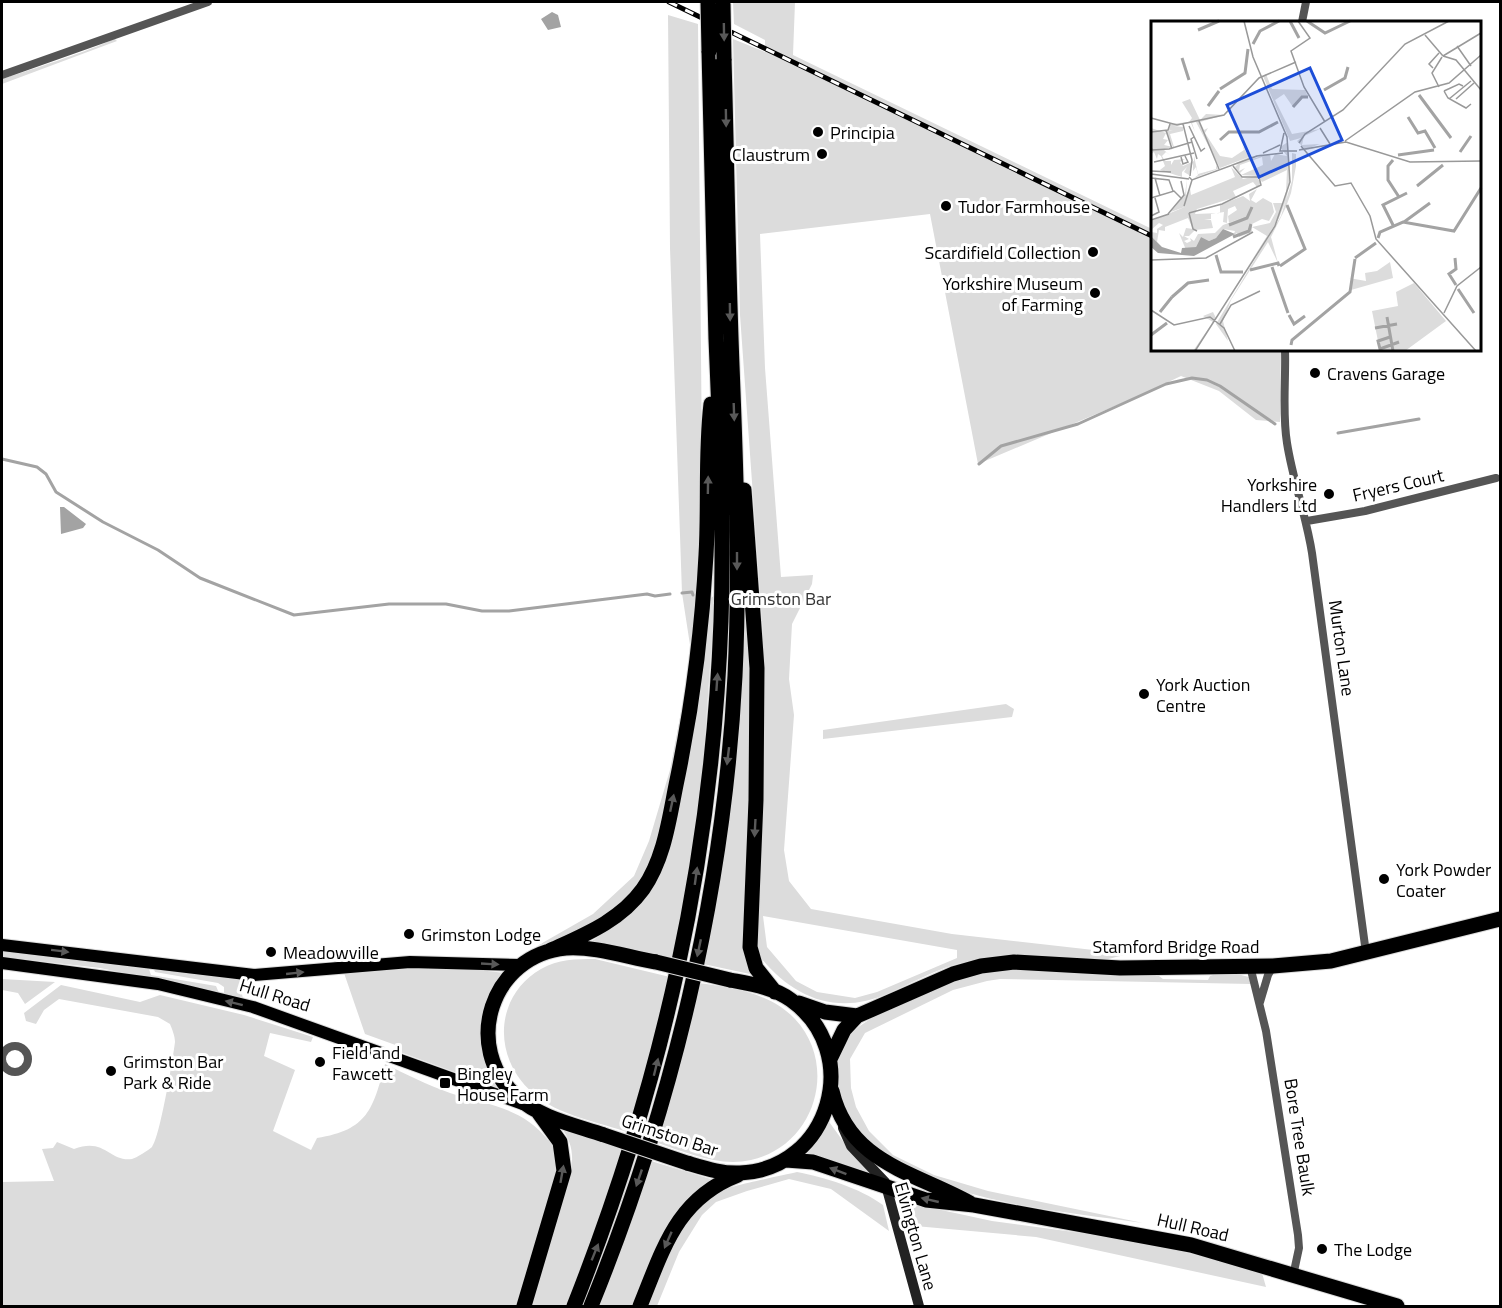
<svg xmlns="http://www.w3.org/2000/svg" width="1502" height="1308" font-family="'Titillium Web',sans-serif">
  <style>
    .green { fill: #dcdcdc; fill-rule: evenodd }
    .water { fill: #a3a3a3 }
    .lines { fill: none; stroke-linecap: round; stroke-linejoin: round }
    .stream { stroke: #a3a3a3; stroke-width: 3 }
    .primary-casing { stroke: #dbdbdb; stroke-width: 14 }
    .highway-casing { stroke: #dbdbdb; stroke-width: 17 }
    .street { stroke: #555; stroke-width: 8 }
    .secondary { stroke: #222; stroke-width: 10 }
    .primary { stroke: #000; stroke-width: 12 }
    .highway { stroke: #000; stroke-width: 15 }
    .rail-casing { stroke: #000; stroke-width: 5 }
    .rail { stroke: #fff; stroke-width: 3; stroke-dasharray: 9; stroke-linecap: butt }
    .highway-bridge-casing { stroke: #dbdbdb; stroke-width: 17; stroke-linecap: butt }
    .highway-bridge { stroke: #000; stroke-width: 15 }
    .oneway { fill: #595959 }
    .poi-dot { fill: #000; stroke: #fff; stroke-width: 2 }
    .labels { text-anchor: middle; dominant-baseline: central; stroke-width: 6; stroke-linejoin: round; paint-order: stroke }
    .poi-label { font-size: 18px; fill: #000; stroke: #fff; text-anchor: start }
    .street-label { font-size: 18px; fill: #000; stroke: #fff }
    .park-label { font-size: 18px; fill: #333; stroke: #fff }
    .inset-river { fill: none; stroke: #a3a3a3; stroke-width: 3 }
    .inset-road { fill: none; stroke: #999; stroke-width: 1.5 }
    .view { fill: #1d4ed8; fill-opacity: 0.15; stroke: #1d4ed8; stroke-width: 3 }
    .inset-edge { fill: none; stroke: #000; stroke-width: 3 }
  </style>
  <rect width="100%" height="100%" fill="#fff"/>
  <path class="green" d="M733,2H795L793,55L1152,229V350H1281L1280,422L1256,420L1219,391L1181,376L1141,395L978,464L930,214L760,234L765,368L781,577L813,575L812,584L792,624L789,679L794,715L784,850L789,881L811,909L952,934L1129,954C1118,956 1105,961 1094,961C1056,963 1017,956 979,960C946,963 919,980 889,993C836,1017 791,997 757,953L763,635L740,315L733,39L765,52V40L734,24ZM763,916L957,950V958L877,992L855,998L817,992L796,981L767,947Z
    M668,15L698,24L702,462L697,607L690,645L682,593L670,248Z
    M114,38L117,41L2,84V79C18,74 108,45 114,38Z
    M743,583H747L753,730L743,939L750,974L703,964Z
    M715,595L700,810L674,958L592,941L612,927L655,881L708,600Z
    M685,692C677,752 670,857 626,900C601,925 569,935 537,946L593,914L634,876L649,841L670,770Z
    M1006,704L1014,709L1012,717L823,739V730Z
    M2,950L149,969L151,975L216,986L219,993L100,968L2,957Z
    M595,959L670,977L630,1133C599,1122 558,1116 533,1093C493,1059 493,997 541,969C558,959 576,959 595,959Z
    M1028,967L1155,973L1163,979L1208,980L1210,976L1225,971L1249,977L1251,984L1000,979L987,981L953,990L865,1033L850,1059L851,1088L856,1107L869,1131L893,1155L934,1175L988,1191L1143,1223C1046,1209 956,1204 870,1149C859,1142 850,1119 844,1107C833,1089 832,1061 843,1042C860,1015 956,977 988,970C1000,967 1015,968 1028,967Z
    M420,968H461L505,973L485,1014L500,1085L498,1088L400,1052L401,1047L365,1034L344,973Z
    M154,969L246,979L241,989L243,999L224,994V987L218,983L155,972Z
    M2,979L55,982L25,1004L18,993L2,990Z
    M698,983C732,987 770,993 795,1019C839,1066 815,1146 751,1160C719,1167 688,1153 658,1143Z
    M61,985L140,1002L160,995L244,1015L313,1037L311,1042L270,1033L264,1056L295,1070L273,1131L311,1150L317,1138C368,1130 373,1109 385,1064C406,1074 427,1085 450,1093C487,1105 522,1107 548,1140H551L557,1156L556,1173L542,1217V1239L519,1306H3L2,1182L54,1181L42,1149L53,1148L57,1142L74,1149C105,1137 109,1162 132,1159C136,1158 149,1150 152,1147C160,1137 173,1058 175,1042C175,1036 172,1029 170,1024L158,1017L59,999L44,1010L36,1024L26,1021L24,1013Z
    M827,1119L848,1148L877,1177L804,1153Z
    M561,1127L603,1139L624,1152L568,1306H529L571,1171C574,1153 571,1141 561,1127Z
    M651,1161L714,1180L688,1199L674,1216L635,1306H598L617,1260Z
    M797,1172C824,1177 860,1188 883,1205L889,1231L831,1189L789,1179L747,1191L716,1202L702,1215L679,1252L657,1306H648C664,1265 676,1218 716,1193C726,1186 781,1176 797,1172Z
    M918,1205L992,1221L1148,1242L1262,1273L1266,1287L1036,1237L904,1225L905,1210Z"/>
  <path class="water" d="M552,12L558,15L561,27L548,30L541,19Z
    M60,507H64L86,524L83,528L61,534Z"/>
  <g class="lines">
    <path class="stream" d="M1338,433L1419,419
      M2,459L37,467L46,474L56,492L103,522L158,550L200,578L294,615L389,604H446L482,611H509L647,594L655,596L670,594
      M979,464L1001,446L1078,424L1166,384L1192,378L1207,380L1220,386L1275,424
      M682,593L692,592L693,595"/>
    <g class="primary-casing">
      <path id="primary" d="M2,945L254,975L410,962L520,965
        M2,963L158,984L253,1007L523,1104"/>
    </g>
    <g class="highway-casing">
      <path id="highway" d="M744,490L757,668L756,800L750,947L756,968L775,992
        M549,951C584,935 620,921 643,889C664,859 669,820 676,785C692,709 702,632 706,555C709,505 705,454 711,404
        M799,1003L825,1012L857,1016
        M830,1059L844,1030L857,1016L953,974L981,966L1014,962L1120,968L1273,966L1331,961L1500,919
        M832,1091C849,1163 914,1172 970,1203
        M604,1135C575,1125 540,1118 517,1097C461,1047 491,955 566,948C595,946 627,957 656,962
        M786,1160L813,1162L926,1200L974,1205L1191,1245L1397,1306
        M687,1163C704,1168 722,1174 740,1173C831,1169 864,1052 791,1000C773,987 751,984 730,980
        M524,1306L564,1171L560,1142L539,1113
        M574,1306C662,1083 712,862 721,621C724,528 720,433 716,339C713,243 711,147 709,51
        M591,1306C672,1107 724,892 735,676C740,572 736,468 732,365C728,263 727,161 724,59
        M640,1306C663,1250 676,1199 738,1175"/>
    </g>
    <path class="street" d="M1302,22L1306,2
      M2,75L208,2
      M1285,350C1286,380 1282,413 1287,443C1293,481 1306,515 1312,553L1366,953
      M1307,521L1365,511L1496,478
      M1250,966L1266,1031L1298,1235L1299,1248L1293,1276
      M1260,1002L1268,975L1273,966
      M2 1059a13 13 0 1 1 26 0a13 13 0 1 1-26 0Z"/>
    <path class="secondary" d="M843,1128L851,1146L885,1182L919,1306"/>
    <use href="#primary" class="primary"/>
    <use href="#highway" class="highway"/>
    <g class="rail-casing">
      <path id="rail" d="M669,2L1152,236"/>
    </g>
    <use href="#rail" class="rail"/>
    <g class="highway-bridge-casing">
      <path id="highway-bridge" d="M708,2L709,51
        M723,4L724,59
        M656,962L730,980
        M604,1135L687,1163"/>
    </g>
    <use href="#highway-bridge" class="highway-bridge"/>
  </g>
  <defs><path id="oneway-solid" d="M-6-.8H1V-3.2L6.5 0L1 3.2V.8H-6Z" transform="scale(1.5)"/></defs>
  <g class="oneway">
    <use href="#oneway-solid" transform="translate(724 32) rotate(89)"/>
    <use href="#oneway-solid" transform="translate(726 118) rotate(89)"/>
    <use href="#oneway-solid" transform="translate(730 312) rotate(89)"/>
    <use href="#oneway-solid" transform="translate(734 412) rotate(88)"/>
    <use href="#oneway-solid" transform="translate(708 485) rotate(-89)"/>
    <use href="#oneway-solid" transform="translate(737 561) rotate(90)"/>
    <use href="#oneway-solid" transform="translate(717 682) rotate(-86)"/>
    <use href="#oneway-solid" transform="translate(728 756) rotate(97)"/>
    <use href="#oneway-solid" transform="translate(672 803) rotate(-78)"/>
    <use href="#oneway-solid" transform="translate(755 828) rotate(93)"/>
    <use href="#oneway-solid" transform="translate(696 876) rotate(-82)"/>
    <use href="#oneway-solid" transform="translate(699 948) rotate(102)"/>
    <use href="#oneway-solid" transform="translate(60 951) rotate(7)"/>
    <use href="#oneway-solid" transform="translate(490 964) rotate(3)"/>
    <use href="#oneway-solid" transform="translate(295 973) rotate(-6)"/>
    <use href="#oneway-solid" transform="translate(234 1003) rotate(-166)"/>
    <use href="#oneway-solid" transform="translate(656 1067) rotate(-76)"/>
    <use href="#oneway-solid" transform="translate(838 1171) rotate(-159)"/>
    <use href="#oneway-solid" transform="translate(562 1174) rotate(-80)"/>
    <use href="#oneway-solid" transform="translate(639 1178) rotate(109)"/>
    <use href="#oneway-solid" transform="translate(930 1200) rotate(-167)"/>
    <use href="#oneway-solid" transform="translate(668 1240) rotate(114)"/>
    <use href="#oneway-solid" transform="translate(595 1252) rotate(-68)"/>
  </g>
  <g class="poi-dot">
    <circle cx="818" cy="132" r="6"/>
    <circle cx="822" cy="154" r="6"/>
    <circle cx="946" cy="206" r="6"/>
    <circle cx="1093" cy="252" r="6"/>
    <circle cx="1095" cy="293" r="6"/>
    <circle cx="1315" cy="373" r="6"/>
    <circle cx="1329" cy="494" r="6"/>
    <circle cx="1144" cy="694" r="6"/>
    <circle cx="1384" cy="879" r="6"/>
    <circle cx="409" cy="934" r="6"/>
    <circle cx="271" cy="952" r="6"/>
    <circle cx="320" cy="1062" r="6"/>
    <circle cx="111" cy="1071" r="6"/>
    <rect x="439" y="1077" width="12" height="12" rx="3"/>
    <circle cx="1322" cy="1249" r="6"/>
  </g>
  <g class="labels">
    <g class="poi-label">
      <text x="830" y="132">Principia</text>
      <text x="810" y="154" text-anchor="end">Claustrum</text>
      <text x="958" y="206">Tudor Farmhouse</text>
      <text x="1081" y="252" text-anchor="end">Scardifield Collection</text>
      <text x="1083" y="283" text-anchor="end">Yorkshire Museum<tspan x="1083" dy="21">of Farming</tspan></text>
      <text x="1327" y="373">Cravens Garage</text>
      <text x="1317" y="484" text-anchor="end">Yorkshire<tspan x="1317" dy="21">Handlers Ltd</tspan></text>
      <text x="1156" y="684">York Auction<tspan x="1156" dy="21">Centre</tspan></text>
      <text x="1396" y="869">York Powder<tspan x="1396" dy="21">Coater</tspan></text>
      <text x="421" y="934">Grimston Lodge</text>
      <text x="283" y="952">Meadowville</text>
      <text x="332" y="1052">Field and<tspan x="332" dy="21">Fawcett</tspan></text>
      <text x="123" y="1061">Grimston Bar<tspan x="123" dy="21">Park &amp; Ride</tspan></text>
      <text x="457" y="1073">Bingley<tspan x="457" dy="21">House Farm</tspan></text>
      <text x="1334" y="1249">The Lodge</text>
    </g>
    <g class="street-label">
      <text transform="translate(1398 485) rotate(-13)">Fryers Court</text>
      <text transform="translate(1342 648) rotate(82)">Murton Lane</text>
      <text x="1176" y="946">Stamford Bridge Road</text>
      <text transform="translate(275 995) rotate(17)">Hull Road</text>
      <text transform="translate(670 1135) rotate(18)">Grimston Bar</text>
      <text transform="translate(1300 1137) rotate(81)">Bore Tree Baulk</text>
      <text transform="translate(1193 1227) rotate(13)">Hull Road</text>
      <text transform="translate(916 1236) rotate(74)">Elvington Lane</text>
    </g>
    <g class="park-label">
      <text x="781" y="598">Grimston Bar</text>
    </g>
  </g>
  <g transform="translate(1151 21)">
    <rect width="330" height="330" fill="#fff"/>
    <path d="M115,53L121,68L154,69L157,76H150L142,86L133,73L124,79L141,113L169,108L153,115L151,124L169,123L158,127L177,124L156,129L149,128L153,127L146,120L150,117L139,120L112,55ZM39,78L49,99L55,93L73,94L49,101L53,109L57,107L54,112L69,135L81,137L93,129L91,124L98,136L69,147L45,101L41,102L44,111L40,102L23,105L32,106V110L19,113L23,126L13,129L21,136L15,131L11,135L14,140H20V144L23,139L34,138L29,141L32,145L43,140V135L47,153L65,148V144L67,148L43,157L47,154L45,146L42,150V141L38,154L33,151L36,146L31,151V156L9,149L14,145L10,135L7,133L6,138L3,131L0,133V107L15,112L12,118L17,119L13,124L22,126L14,110L22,109H18L19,103L38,101L41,97L31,81ZM137,121L139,160L135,179L128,197L57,310L43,330H42L62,301L52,295L62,291L65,297L116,215L101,206L119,202L125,191L122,182H132L135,171L136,149L111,161L107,155L90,154L112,144L111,136L89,144L88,150L94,147L89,152L84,146L88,142L82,143L96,137L114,132L88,142L114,134L119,133L120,140L124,133L136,135L129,126ZM141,132L145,133V145L140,172L136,183L155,227L135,186L120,216L127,242L117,221L80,279L72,300L77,320L65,303L130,195L141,160ZM80,146L92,158L105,155L110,162L106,166L102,161L82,170L85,176L46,188L44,193L69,192V184L92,175L99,180L98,173L106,168L100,179L105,182L112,177L121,182L123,191L118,200L111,198L101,203V211L88,216L86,212L82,215L84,210L72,208L65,217L58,220L50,216L45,226L35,229L28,212L32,216L35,207L42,208L37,197L14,206V210L8,209L6,221L0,215V211L6,212V208L12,204L8,202L0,209V200L36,185L20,191L34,173L36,158L35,175L39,167L40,174L84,156ZM84,185L86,189L77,195L78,202L99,194L72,204L64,212L47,213L43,220L39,217L40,220L36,222L33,220L38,218L33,215H38L44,209L62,207L60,199H53L60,198V193L73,191L72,201L76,202L77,188ZM239,241L242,257L200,269L201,258L198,257L215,260L214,252L226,250ZM263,262L295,300L254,330H229L221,290L247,285L245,271Z" fill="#dcdcdc" fill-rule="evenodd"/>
    <path d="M72,208L84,213L43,235L7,232L0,226V215L11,226L30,232L31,227L45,226L50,216L58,220L65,217Z" fill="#a3a3a3"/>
    <path class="inset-river" d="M139,0L148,17M156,0L174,12L199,0M47,9L68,0M102,23L109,10L128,0M31,37L38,59M69,68L94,52L97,28M173,69L194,57L197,46M268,74L300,117M57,85L68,70M142,86L151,76H157M257,96L267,112L274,110L284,127M69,119L78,111H108L127,101M309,131L320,115M247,134L283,129M242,139L237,145V159L248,176M266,165L292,144M253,201L279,182M78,204L96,197L101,186M242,204L232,184L256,172M82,216L98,210L100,203M227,217L229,211L252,201L303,210L330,167M65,234L70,251H92M204,237L225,222M304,237L305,248L298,253L305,264M129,245L154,228L136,184M121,246L137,292M99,249L127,242L128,245M307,268L323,292M21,276L37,262L58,259M9,291L21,276M138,294L143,303L154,295M236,296L242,330M224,307L246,303M0,314L16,302M239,316L227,320L229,328L248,321M140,324L141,319L199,271L204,238"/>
    <path class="inset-road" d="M147,0L159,17L140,30L153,66L174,101M274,14L292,35M306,25L320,45M292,35L305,39L330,69M292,35L330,12M282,47L278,43L288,32M288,66L281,52L291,36M293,70L297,77L315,87L320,83M293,70L308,63L312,65M298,78L320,60M305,78L323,62M0,97L26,104L73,94L108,57L145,41M48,100L68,148M32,103L41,139L39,155M38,105L50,130L54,127M169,107L179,123M15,109L21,128M0,111L17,109L19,103M133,112L129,130H146M43,116L40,118L46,138M194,120L264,71L298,62L330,34M148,122L154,113L192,89L254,23L298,0M150,125L184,165L200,162L219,195L225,218L325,330M0,126L1,129L18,128L41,121M148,129L195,121L259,141L330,140M112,132L129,124M30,136L32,143L37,141L34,135M3,141L43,132M0,150L20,151M0,153L38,158M38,156L41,159L106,135L132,132M0,157L18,159L22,170M4,157L9,175M0,177L23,170L31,178M33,185L41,159M38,192L71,183L110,164L108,156H91L82,145M38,192L42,208L46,210M17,193L33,174L30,160M0,195L8,191L4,177M0,199L18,193M0,239L55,237L102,211M0,289L23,304L59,296L73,307L84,330M293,292L306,265L330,246M69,303L80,284L109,270M44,330L124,205L139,161L136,116L102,36L93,0"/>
    <path class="view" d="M159,47L191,119L108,156L76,84Z"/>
    <rect width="330" height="330" class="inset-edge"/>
  </g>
  <rect width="1502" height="1308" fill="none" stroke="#000000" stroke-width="6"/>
</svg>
